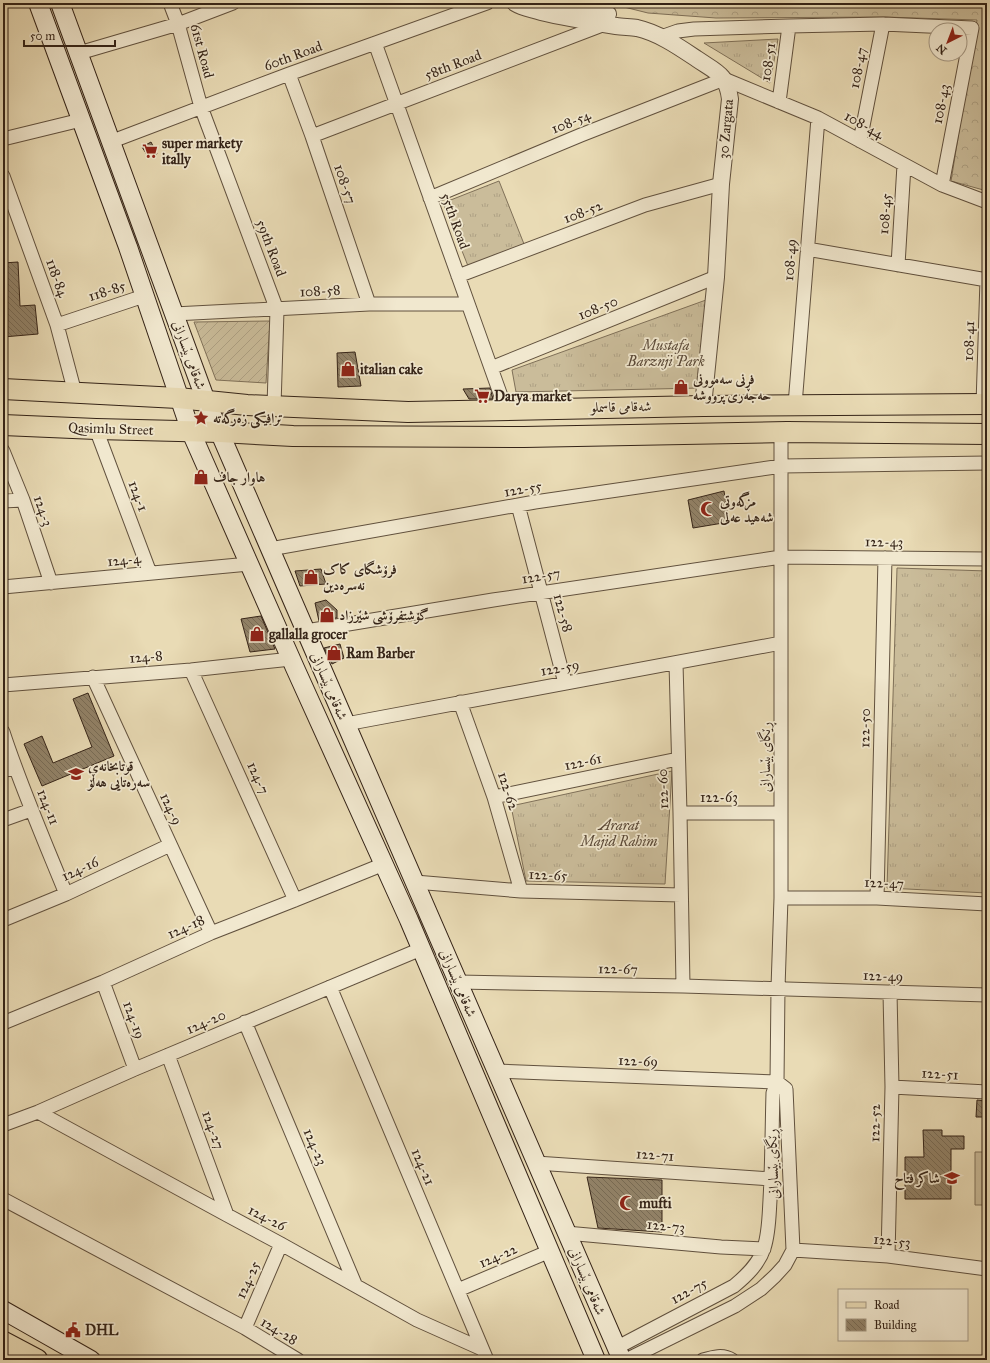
<svg xmlns="http://www.w3.org/2000/svg" width="990" height="1363" font-family="'IM FELL Great Primer',Amiri,serif">
  <style>
    .grass { fill: url(#grass-tufts); stroke: #7f7058 }
    .forest { fill: url(#forest-crowns); stroke: #7f7058 }
    .garden { fill: url(#garden-furrows); stroke: #7f7058 }
    .pitch { fill: #cabc9a; stroke: #7f7058 }
    .building { fill: url(#building-back-hatch); stroke: #342317 }
    .lines { fill: none; stroke-linecap: round; stroke-linejoin: round }
    .minor-casing { stroke: #61513e; stroke-width: 15 }
    .tertiary-casing { stroke: #61513e; stroke-width: 18 }
    .secondary-casing { stroke: #342317; stroke-width: 20 }
    .primary-casing { stroke: #342317; stroke-width: 22 }
    .trunk-casing { stroke: #342317; stroke-width: 23 }
    .minor { stroke: #f1e8cf; stroke-width: 13 }
    .tertiary { stroke: #f1e8cf; stroke-width: 16 }
    .secondary { stroke: #f1e8cf; stroke-width: 18 }
    .primary { stroke: #e9dbb5; stroke-width: 20 }
    .trunk { stroke: #e9dbb5; stroke-width: 21 }
    .labels { text-anchor: middle; dominant-baseline: central; stroke-width: 3.5; stroke-linejoin: round; paint-order: stroke }
    .street-label { font-size: 14px; fill: #342317; stroke: #f1e8cf }
    .poi-label { font-size: 14px; font-weight: bold; fill: #342317; stroke: #f1e8cf; text-anchor: start }
    .park-label { font-size: 14px; font-style: italic; fill: #5a4938; stroke: #f1e8cf }
  </style>
  <defs>
    <pattern id="grass-tufts" width="24" height="20" patternUnits="userSpaceOnUse"><rect width="24" height="20" fill="#cabc9a"/><path d="M3 7l-1-3M5 7V3M7 7l1-3M15 17l-1-3M17 17v-4M19 17l1-3" fill="none" stroke="#aea184"/></pattern>
    <pattern id="forest-crowns" width="20" height="18" patternUnits="userSpaceOnUse"><rect width="20" height="18" fill="#cabc9a"/><path d="M2 6a3 3 0 1 1 6 0M12 15a3 3 0 1 1 6 0" fill="none" stroke="#aea184"/></pattern>
    <pattern id="garden-furrows" width="10" height="10" patternUnits="userSpaceOnUse"><rect width="10" height="10" fill="#cabc9a"/><path d="M-1 1l2-2M0 10L10 0M9 11l2-2" fill="none" stroke="#aea184"/></pattern>
    <pattern id="building-back-hatch" width="6" height="6" patternUnits="userSpaceOnUse"><rect width="6" height="6" fill="#928369"/><path d="M-1 5l2 2M0 0l6 6M5-1l2 2" fill="none" stroke="#786b55"/></pattern>
  </defs>
  <rect width="100%" height="100%" fill="#e9dbb5"/>
  <filter id="stains"><feTurbulence type="fractalNoise" baseFrequency=".005" numOctaves="4"/><feColorMatrix values="0 0 0 0 .2 0 0 0 0 .09 0 0 0 0 .02 0 0 0 .5 -.17"/></filter>
  <radialGradient id="worn" r=".72"><stop offset=".6" stop-color="#630" stop-opacity="0"/><stop offset="1" stop-color="#630" stop-opacity=".3"/></radialGradient>
  <path class="grass" d="M778,39L770,83L704,43Z
    M499,181L524,244L468,266L443,203Z
    M706,300L700,388L516,392L512,370Z
    M897,568L987,571V893L887,888Z
    M672,771L665,884L526,881L511,806Z"/>
  <path class="forest" d="M608,3H987V191L951,181L977,20L885,17L716,18L648,13Z"/>
  <path class="garden" d="M270,321L266,383L216,380L194,322Z"/>
  <path class="pitch" d="M975,1152H987V1205H975Z"/>
  <path class="building" d="M151,142L157,154L149,158L142,147Z
    M18,262L20,306L35,305L38,334L3,337V263Z
    M355,352L361,386L338,387L337,353Z
    M490,388L493,399H469L463,389Z
    M724,491L729,522L693,528L688,500Z
    M321,569L326,584L300,586L295,571Z
    M326,600L337,610V618L319,621L315,603Z
    M261,616L275,649L250,652L241,619Z
    M340,644L344,658L332,664L324,648Z
    M88,693L114,756L42,786L24,744L42,736L53,763L92,747L73,699Z
    M977,1100L987,1101V1117H976Z
    M923,1130H942V1136H964V1149H951V1199H905V1157H924Z
    M587,1177L662,1180V1232L598,1228Z"/>
  <g class="lines">
    <g class="minor-casing">
      <path id="minor" d="M170,3L178,24L201,107L277,310L274,406
        M661,37L678,31L694,29L789,26L883,24L972,28L942,185
        M375,43L506,410
        M79,53L178,24L233,3
        M289,74L312,136L369,304
        M779,102L789,26
        M312,136L605,24
        M3,139L81,120
        M860,141L883,24
        M110,142L289,74L487,3
        M3,176L57,325L75,393
        M430,198L581,135L724,79L818,118L942,185L987,202
        M807,249L987,280
        M898,265L904,165
        M458,276L645,205L721,184
        M174,314L369,304H468
        M57,325L144,296
        M491,368L716,277
        M983,404L987,280
        M795,405L818,118
        M96,429L150,573
        M3,451L23,500L51,583
        M3,501L23,500
        M518,505L565,683
        M270,549L535,502L782,466L987,463
        M3,587L249,564
        M306,631L493,600L781,557L987,559
        M676,663L680,813L683,986
        M191,670L295,900
        M93,677L211,933
        M3,685L191,670L291,659
        M460,702L494,797L521,891
        M346,724L781,643
        M3,732C21,787 44,840 66,894
        M3,770L15,769
        M494,797L678,759
        M680,813H781
        M3,820L31,810
        M415,882L521,891L681,895
        M781,898H877L987,904
        M877,898L885,558
        M3,920L66,894L170,845
        M103,982L135,1069
        M458,982L683,986L987,995
        M330,987L487,1360
        M245,1022L355,1284
        M3,1023L103,982L211,933L295,900L384,864
        M168,1055L227,1215
        M497,1071L777,1082
        M892,1087L987,1092
        M38,1112L227,1215L281,1244L417,1320L482,1349
        M3,1125L38,1112L135,1069L421,949
        M536,1163L771,1179
        M3,1199L245,1328L298,1360
        M566,1233L721,1247L764,1249
        M793,1250L888,1256L987,1269
        M888,1256L892,1087L890,992
        M458,1290L550,1251
        M245,1328L281,1244
        M616,1348L734,1286C746,1276 759,1264 764,1248C769,1233 769,1216 770,1200C772,1164 772,1128 773,1093L777,1082L778,988L781,898V432
        M626,1360L735,1306L761,1289L775,1276L785,1265L793,1250L786,1089L777,1082
        M703,1360C713,1357 723,1354 732,1360"/>
    </g>
    <g class="tertiary-casing">
      <path id="tertiary" d="M515,3C523,8 532,9 541,12C566,18 591,22 616,26C623,27 631,27 637,28C659,33 679,47 697,59C716,72 727,74 730,99L721,184L716,277L703,406
        M556,3L608,14"/>
    </g>
    <g class="secondary-casing">
      <path id="secondary" d="M38,3L128,247L191,432L295,668L409,920L596,1360
        M60,3L206,401L346,724L622,1360
        M3,1310L91,1360"/>
    </g>
    <g class="primary-casing">
      <path id="primary" d="M3,389L178,398L247,405L408,412L703,406L987,404
        M3,425L96,429L220,432L293,436L524,437L787,432L987,434"/>
    </g>
    <g class="trunk-casing">
      <path id="trunk" d="M3,1342L37,1360"/>
    </g>
    <use href="#minor" class="minor"/>
    <use href="#tertiary" class="tertiary"/>
    <use href="#secondary" class="secondary"/>
    <use href="#primary" class="primary"/>
    <use href="#trunk" class="trunk"/>
  </g>
  <defs>
    <g id="supermarket-bare" transform="scale(1.2)"><path d="M-6-5.5h2.5l.6 2H6L4.5 2H-2.5L-4.4-4H-6ZM-1.5 3.2a1.3 1.3 0 1 0 .1 0ZM3 3.2a1.3 1.3 0 1 0 .1 0Z" fill="#8f2418" stroke="#f1e8cf" stroke-width="2.5" paint-order="stroke"/></g>
    <g id="shop-bare" transform="scale(1.2)"><path d="M-5-2.5h2.3a2.7 3.5 0 0 1 5.4 0H5L5.5 6h-11ZM-1.5-2.5h3a1.5 2.3 0 0 0-3 0Z" fill="#8f2418" stroke="#f1e8cf" stroke-width="2.5" paint-order="stroke"/></g>
    <g id="sight-bare" transform="scale(1.2)"><path d="M0-6L1.8-2.2L6-1.7L2.9 1.2L3.7 5.4L0 3.3L-3.7 5.4L-2.9 1.2L-6-1.7L-1.8-2.2Z" fill="#8f2418" stroke="#f1e8cf" stroke-width="2.5" paint-order="stroke"/></g>
    <g id="mosque-bare" transform="scale(1.2)"><path d="M3.5-4.9A6 6 0 1 0 3.5 4.9A5 5 0 1 1 3.5-4.9Z" fill="#8f2418" stroke="#f1e8cf" stroke-width="2.5" paint-order="stroke"/></g>
    <g id="school-bare" transform="scale(1.2)"><path d="M0-5L7-2L0 1L-7-2ZM-4 1L0 2.5L4 1V4Q0 6-4 4Z" fill="#8f2418" stroke="#f1e8cf" stroke-width="2.5" paint-order="stroke"/></g>
    <g id="civic-bare" transform="scale(1.2)"><path d="M-.6-6.5H3V-4.5H.6V-3L4-1V1h2V6H-6V1h2V-1L-.6-3ZM-1.2 2.5V6h2.4V2.5Z" fill="#8f2418" stroke="#f1e8cf" stroke-width="2.5" paint-order="stroke"/></g>
  </defs>
  <g fill-rule="evenodd">
    <use href="#supermarket-bare" x="150" y="151"/>
    <use href="#shop-bare" x="348" y="369"/>
    <use href="#shop-bare" x="681" y="387"/>
    <use href="#supermarket-bare" x="482" y="396"/>
    <use href="#sight-bare" x="201" y="418"/>
    <use href="#shop-bare" x="201" y="477"/>
    <use href="#mosque-bare" x="708" y="509"/>
    <use href="#shop-bare" x="311" y="577"/>
    <use href="#shop-bare" x="327" y="615"/>
    <use href="#shop-bare" x="257" y="634"/>
    <use href="#shop-bare" x="334" y="653"/>
    <use href="#school-bare" x="76" y="774"/>
    <use href="#school-bare" x="952" y="1178"/>
    <use href="#mosque-bare" x="627" y="1203"/>
    <use href="#civic-bare" x="73" y="1330"/>
  </g>
  <g class="labels">
    <g class="street-label">
      <text transform="translate(202 51) rotate(75)">61st Road</text>
      <text transform="translate(293 56) rotate(-20)">60th Road</text>
      <text transform="translate(768 62) rotate(-82)">108-51</text>
      <text transform="translate(453 65) rotate(-21)">58th Road</text>
      <text transform="translate(858 68) rotate(-79)">108-47</text>
      <text transform="translate(941 104) rotate(-79)">108-43</text>
      <text transform="translate(571 122) rotate(-22)">108-54</text>
      <text transform="translate(864 125) rotate(29)">108-44</text>
      <text transform="translate(726 129) rotate(-85)">30 Zargata</text>
      <text transform="translate(345 184) rotate(71)">108-57</text>
      <text transform="translate(583 212) rotate(-21)">108-52</text>
      <text transform="translate(885 214) rotate(-86)">108-45</text>
      <text transform="translate(455 221) rotate(70)">55th Road</text>
      <text transform="translate(271 248) rotate(69)">59th Road</text>
      <text transform="translate(790 260) rotate(-86)">108-49</text>
      <text transform="translate(57 278) rotate(70)">118-84</text>
      <text transform="translate(107 291) rotate(-18)">118-85</text>
      <text transform="translate(320 291) rotate(-3)">108-58</text>
      <text transform="translate(598 308) rotate(-22)">108-50</text>
      <text transform="translate(969 341) rotate(-88)">108-41</text>
      <text transform="translate(189 355) rotate(70)">شەقامی بێسارانی</text>
      <text transform="translate(621 407) rotate(-1)">شەقامی قاسملو</text>
      <text transform="translate(111 429) rotate(2)">Qasimlu Street</text>
      <text transform="translate(523 489) rotate(-10)">122-55</text>
      <text transform="translate(138 496) rotate(69)">124-1</text>
      <text transform="translate(43 511) rotate(71)">124-3</text>
      <text transform="translate(884 542) rotate(1)">122-43</text>
      <text transform="translate(124 560) rotate(-6)">124-4</text>
      <text transform="translate(541 576) rotate(-9)">122-57</text>
      <text transform="translate(563 613) rotate(75)">122-58</text>
      <text transform="translate(146 657) rotate(-4)">124-8</text>
      <text transform="translate(560 668) rotate(-10)">122-59</text>
      <text transform="translate(329 686) rotate(67)">شەقامی بێسارانی</text>
      <text transform="translate(865 728) rotate(-89)">122-50</text>
      <text transform="translate(765 757) rotate(-90)">ڕێگای بێسارانی</text>
      <text transform="translate(583 762) rotate(-12)">122-61</text>
      <text transform="translate(258 778) rotate(66)">124-7</text>
      <text transform="translate(663 789) rotate(-92)">122-60</text>
      <text transform="translate(508 791) rotate(72)">122-62</text>
      <text x="719" y="797">122-63</text>
      <text transform="translate(48 807) rotate(68)">124-11</text>
      <text transform="translate(171 809) rotate(65)">124-9</text>
      <text transform="translate(80 869) rotate(-25)">124-16</text>
      <text transform="translate(548 875) rotate(2)">122-65</text>
      <text transform="translate(884 883) rotate(2)">122-47</text>
      <text transform="translate(186 927) rotate(-24)">124-18</text>
      <text transform="translate(618 969) rotate(1)">122-67</text>
      <text transform="translate(883 976) rotate(2)">122-49</text>
      <text transform="translate(458 983) rotate(67)">شەقامی بێسارانی</text>
      <text transform="translate(134 1020) rotate(70)">124-19</text>
      <text transform="translate(206 1022) rotate(-23)">124-20</text>
      <text transform="translate(638 1061) rotate(2)">122-69</text>
      <text transform="translate(940 1074) rotate(3)">122-51</text>
      <text transform="translate(875 1123) rotate(-89)">122-52</text>
      <text transform="translate(213 1130) rotate(70)">124-27</text>
      <text transform="translate(315 1147) rotate(67)">124-23</text>
      <text transform="translate(655 1155) rotate(4)">122-71</text>
      <text transform="translate(773 1164) rotate(-92)">ڕێگای بێسارانی</text>
      <text transform="translate(423 1167) rotate(67)">124-21</text>
      <text transform="translate(267 1218) rotate(27)">124-26</text>
      <text transform="translate(666 1226) rotate(5)">122-73</text>
      <text transform="translate(892 1241) rotate(6)">122-53</text>
      <text transform="translate(498 1256) rotate(-23)">124-22</text>
      <text transform="translate(248 1280) rotate(-66)">124-25</text>
      <text transform="translate(587 1281) rotate(67)">شەقامی بێسارانی</text>
      <text transform="translate(689 1291) rotate(-28)">122-75</text>
      <text transform="translate(279 1331) rotate(31)">124-28</text>
    </g>
    <g class="poi-label">
      <text x="162" y="143">super markety<tspan x="162" dy="16">itally</tspan></text>
      <text x="360" y="369">italian cake</text>
      <text x="693" y="379">فڕنی سەموونی<tspan x="693" dy="16">حەجەری پرووشە</tspan></text>
      <text x="494" y="396">Darya market</text>
      <text x="213" y="418">ترافیکی زەرگەتە</text>
      <text x="213" y="477">هاوار جاف</text>
      <text x="720" y="501">مزگەوتی<tspan x="720" dy="16">شەهید عەلی</tspan></text>
      <text x="323" y="569">فرۆشگای کاک<tspan x="323" dy="16">نەسرەدین</tspan></text>
      <text x="339" y="615">گۆشتفرۆشی شێرزاد</text>
      <text x="269" y="634">gallalla grocer</text>
      <text x="346" y="653">Ram Barber</text>
      <text x="88" y="766">قوتابخانەی<tspan x="88" dy="16">سەرەتایی هەڵۆ</tspan></text>
      <text x="940" y="1178" text-anchor="end">شاكر فتاح</text>
      <text x="639" y="1203">mufti</text>
      <text x="85" y="1330">DHL</text>
    </g>
    <g class="park-label">
      <text x="666" y="345">Mustafa<tspan x="666" dy="16">Barznji Park</tspan></text>
      <text x="619" y="825">Ararat<tspan x="619" dy="16">Majid Rahim</tspan></text>
    </g>
  </g>
  <rect width="990" height="1363" fill="none" stroke="#e9dbb5" stroke-width="16"/>
  <rect x="4" y="4" width="982" height="1355" fill="none" stroke="#342317" stroke-width="2"/>
  <rect x="8" y="8" width="974" height="1347" fill="none" stroke="#342317"/>
  <rect x="838" y="1289" width="130" height="52" fill="#f1e8cf" stroke="#a59985"/>
  <rect x="846" y="1302" width="20" height="6" fill="#e9dbb5" stroke="#a59985"/>
  <text x="874" y="1309" font-size="12" fill="#342317">Road</text>
  <rect x="846" y="1319" width="20" height="12" fill="url(#building-back-hatch)" stroke="#a59985"/>
  <text x="874" y="1329" font-size="12" fill="#342317">Building</text>
  <g transform="translate(948 42) rotate(222)"><circle r="19" fill="#f1e8cf" stroke="#a59985"/>
  <path d="M0-3L7 15L0 10L-7 15Z" fill="#8f2418"/>
  <text y="-6" font-size="11" font-weight="bold" text-anchor="middle" fill="#342317">N</text>
  </g>
  <path d="M24 40v6h91v-6" fill="none" stroke="#342317" stroke-width="2"/>
  <text x="30" y="40" font-size="12" fill="#342317" stroke="#f1e8cf" stroke-width="3" paint-order="stroke">50 m</text>
  <rect width="100%" height="100%" filter="url(#stains)"/>
  <rect width="100%" height="100%" fill="url(#worn)"/>
</svg>
